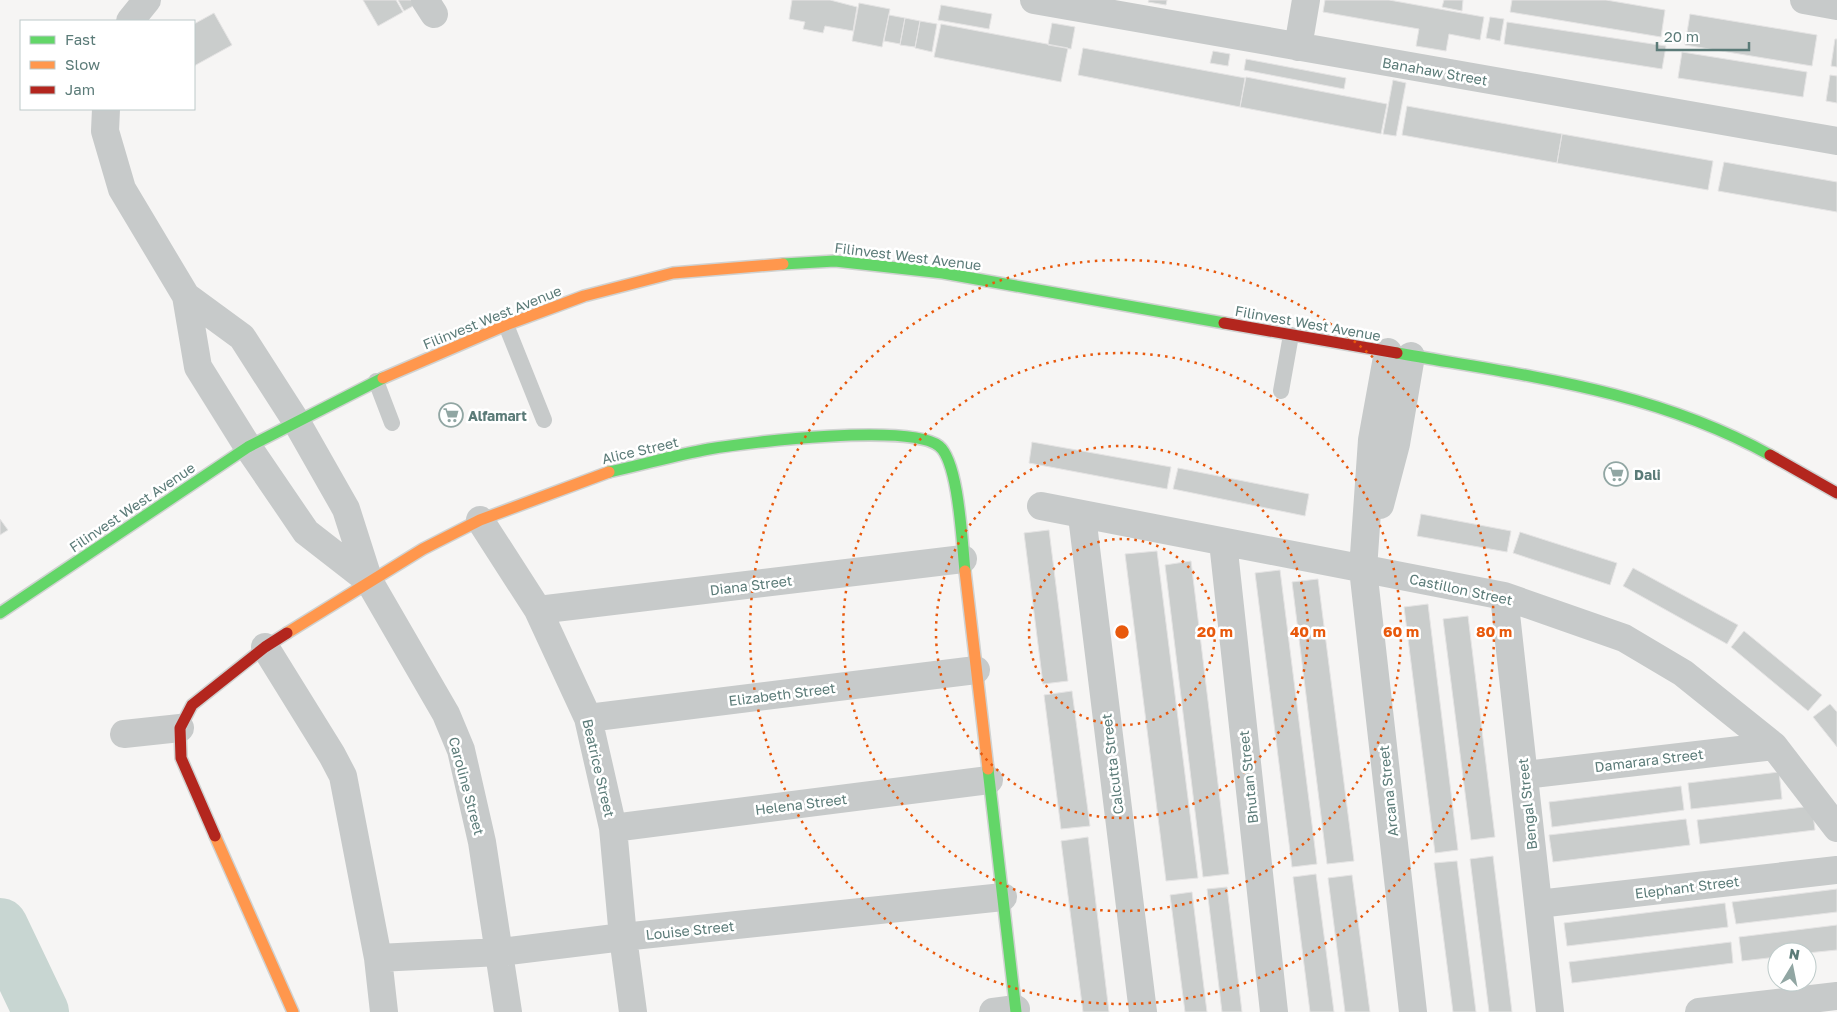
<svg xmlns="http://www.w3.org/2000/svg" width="1837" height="1012" font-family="'Golos Text',sans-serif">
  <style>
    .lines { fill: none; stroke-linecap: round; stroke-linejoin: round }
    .river { stroke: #c8d6d2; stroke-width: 56 }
    .building { fill: #cacdcc; stroke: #e5e4e4 }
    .fast-casing { stroke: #d0d2d1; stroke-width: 14 }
    .slow-casing { stroke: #d0d2d1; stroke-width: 14 }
    .jam-casing { stroke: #d0d2d1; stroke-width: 14 }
    .lane { stroke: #c7caca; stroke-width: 16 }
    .street { stroke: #c7caca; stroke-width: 28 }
    .fast { stroke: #63d668; stroke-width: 11 }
    .slow { stroke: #ff974d; stroke-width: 11 }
    .jam { stroke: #b3261e; stroke-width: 11 }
    .ring { fill: none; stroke: #e8590c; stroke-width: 2.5; stroke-dasharray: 2.5 5 }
    .labels { text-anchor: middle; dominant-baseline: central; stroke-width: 5; stroke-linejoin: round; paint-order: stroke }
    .street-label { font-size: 14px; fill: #5b7b78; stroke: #fff }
    .poi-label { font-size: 14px; font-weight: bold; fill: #5b7b78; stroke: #fff; text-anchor: start }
    .centre { fill: #e8590c; stroke: #fff; stroke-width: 2.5 }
    .ring-label { font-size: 15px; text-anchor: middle; font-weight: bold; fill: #e8590c; stroke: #fff; stroke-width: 5; stroke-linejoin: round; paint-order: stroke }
  </style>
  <rect width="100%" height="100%" fill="#f6f5f4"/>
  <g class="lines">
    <path class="river" d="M0,926L41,1012"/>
  </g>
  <path class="building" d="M363,0H396L403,12L378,26Z
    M398,0H412L415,5L404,11Z
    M792,0H830L857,7L853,31L825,26L823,33L803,29L805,22L789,19Z
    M1149,0H1167L1166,5L1148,2Z
    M1325,0H1389L1484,17L1480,40L1449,34L1446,51L1416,46L1419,29L1323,12Z
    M1444,0H1463L1462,11L1442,7Z
    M1512,0H1606L1665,10L1661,37L1510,12Z
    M859,3L890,9L882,47L852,41Z
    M941,5L992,14L989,29L938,20Z
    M214,13L232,45L194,66V24Z
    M1690,14L1817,35L1812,66L1685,45Z
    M889,15L905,18L900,44L884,41Z
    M1490,17L1504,19L1500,41L1486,38Z
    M905,18L920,21L915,47L900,45Z
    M920,21L937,24L932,52L915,48Z
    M1507,22L1666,46L1662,69L1504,44Z
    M1052,23L1075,27L1071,49L1048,45Z
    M941,24L1068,48L1061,82L934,57Z
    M1835,39H1837V67L1831,66Z
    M1083,48L1245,78L1240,107L1078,75Z
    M1213,51L1230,54L1228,66L1210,63Z
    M1682,52L1807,72L1803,97L1678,78Z
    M1246,59L1346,78L1344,89L1244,70Z
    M1830,75L1837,76V103L1826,101Z
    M1246,77L1387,104L1381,134L1240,107Z
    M1393,80L1406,83L1396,136L1383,134Z
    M1407,106L1562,134L1557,163L1402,135Z
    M1562,134L1713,161L1708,190L1557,163Z
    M1724,162L1837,182V212L1718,191Z
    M1032,442L1171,467L1167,489L1029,463Z
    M1178,468L1309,494L1305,516L1173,489Z
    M1421,514L1511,531L1507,552L1417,536Z
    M0,519L8,530L0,535Z
    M1049,530L1068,681L1043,684L1024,533Z
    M1520,532L1617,563L1610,585L1513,553Z
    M1157,551L1198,878L1166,881L1125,554Z
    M1191,561L1229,874L1203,877L1165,565Z
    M1633,568L1738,625L1727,644L1623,586Z
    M1280,570L1317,864L1292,867L1255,573Z
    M1318,579L1354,861L1327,864L1292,582Z
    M1428,604L1458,850L1435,853L1404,607Z
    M1468,616L1495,837L1471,840L1443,619Z
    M1744,631L1822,695L1808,711L1731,647Z
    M1072,691L1090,826L1061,829L1044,695Z
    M1830,704L1837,712V747L1813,717Z
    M1779,772L1782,799L1691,809L1688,783Z
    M1681,786L1684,810L1552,827L1549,802Z
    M1812,806L1815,830L1700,844L1697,820Z
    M1686,819L1690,845L1553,862L1549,835Z
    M1088,837L1109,1012H1083L1061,841Z
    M1493,856L1512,1012H1489L1470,859Z
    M1457,861L1476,1012H1453L1434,863Z
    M1316,874L1334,1012H1310L1293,877Z
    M1352,875L1370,1012H1345L1328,878Z
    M1227,887L1242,1012H1222L1207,889Z
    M1837,889V912L1736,924L1732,902Z
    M1192,892L1207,1012H1185L1170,895Z
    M1725,903L1728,927L1567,946L1564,923Z
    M1837,925V950L1807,953L1777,952V957L1742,961L1739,937Z
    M1731,942L1733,963L1572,983L1569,962Z"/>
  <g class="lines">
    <g class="fast-casing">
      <path id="fast" d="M783,264L835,261L943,273L1224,323
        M1397,353C1527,376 1653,390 1770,455
        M609,472C642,465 675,455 709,449C749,442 910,423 939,446C959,462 962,544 965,571
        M0,613L248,447L383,378
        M988,769L1016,1012"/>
    </g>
    <g class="slow-casing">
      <path id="slow" d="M383,378L506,325L584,296L673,273L783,264
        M965,571L988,769
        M287,633L423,549L480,520L609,472
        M215,836L293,1012"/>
    </g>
    <g class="jam-casing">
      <path id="jam" d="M1224,323L1397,353
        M1770,455L1837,493
        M215,836L181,758L180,728L192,705L265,647L287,633"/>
    </g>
    <path class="lane" d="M506,325L544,420
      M376,381L392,423
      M1281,391L1291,335"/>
    <path class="street" d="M425,0L434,14
      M1034,0L1837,141
      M1804,0L1837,6
      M130,21L147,0
      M1298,47L1306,0
      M106,109L105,131L122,189L186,296L198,367L248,447L306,532L369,581
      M186,296L242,337L296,421L346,509L369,581L446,714L461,750L482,842L508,1012
      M1388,352L1372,440L1363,569L1413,1012
      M1380,505L1396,444L1411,356
      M1041,506L1504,596L1624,638L1683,673L1774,746L1837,828
      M1082,516L1143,1012
      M480,520L538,610L588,718L613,828L623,937L633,1012
      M1223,542L1274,1012
      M1504,596L1550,1012
      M538,610L963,559
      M265,647L332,755L343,776L378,958L384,1012
      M588,718L976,670
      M124,734L180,728
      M1524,775L1774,746
      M613,828L989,780
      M1538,904L1837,870
      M378,958L500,952L623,937L1003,897
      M993,1012L1016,1009
      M1699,1012L1837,996"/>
    <use href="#fast" class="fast"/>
    <use href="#slow" class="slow"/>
    <use href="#jam" class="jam"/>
  </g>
  <g class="ring">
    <circle cx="1122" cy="632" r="93"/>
    <circle cx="1122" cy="632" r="186"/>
    <circle cx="1122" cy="632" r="279"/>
    <circle cx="1122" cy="632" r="372"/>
  </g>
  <defs>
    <g id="supermarket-ring" transform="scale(1.25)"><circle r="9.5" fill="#fff" stroke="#91a6a3" stroke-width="1.5"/><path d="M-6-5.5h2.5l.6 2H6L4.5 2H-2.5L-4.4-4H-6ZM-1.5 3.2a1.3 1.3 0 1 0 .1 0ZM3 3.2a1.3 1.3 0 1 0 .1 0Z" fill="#91a6a3"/></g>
  </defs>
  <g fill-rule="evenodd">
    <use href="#supermarket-ring" x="451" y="415"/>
    <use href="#supermarket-ring" x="1616" y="474"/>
  </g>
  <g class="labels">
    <g class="street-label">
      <text transform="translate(1435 71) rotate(10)">Banahaw Street</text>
      <text transform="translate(908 256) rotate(7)">Filinvest West Avenue</text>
      <text transform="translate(492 317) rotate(-22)">Filinvest West Avenue</text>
      <text transform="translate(1308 323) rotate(10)">Filinvest West Avenue</text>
      <text transform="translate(640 450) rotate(-13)">Alice Street</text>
      <text transform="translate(132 507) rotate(-34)">Filinvest West Avenue</text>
      <text transform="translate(751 585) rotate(-7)">Diana Street</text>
      <text transform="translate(1461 589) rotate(12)">Castillon Street</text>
      <text transform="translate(782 694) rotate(-7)">Elizabeth Street</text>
      <text transform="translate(1649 760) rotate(-7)">Damarara Street</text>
      <text transform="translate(1112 764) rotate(-97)">Calcutta Street</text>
      <text transform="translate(599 768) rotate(77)">Beatrice Street</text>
      <text transform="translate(1248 777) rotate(-96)">Bhutan Street</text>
      <text transform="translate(467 786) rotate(75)">Caroline Street</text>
      <text transform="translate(1388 791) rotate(-96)">Arcana Street</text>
      <text transform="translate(801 804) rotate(-7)">Helena Street</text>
      <text transform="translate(1527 804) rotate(-96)">Bengal Street</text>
      <text transform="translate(1687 887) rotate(-7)">Elephant Street</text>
      <text transform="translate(690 930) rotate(-6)">Louise Street</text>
    </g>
    <g class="poi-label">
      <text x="468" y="415">Alfamart</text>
      <text x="1634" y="474">Dali</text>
    </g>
  </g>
  <circle cx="1122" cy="632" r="8" class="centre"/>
  <g class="ring-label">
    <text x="1215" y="637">20 m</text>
    <text x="1308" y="637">40 m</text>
    <text x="1401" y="637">60 m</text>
    <text x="1494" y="637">80 m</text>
  </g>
  <rect x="20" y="20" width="175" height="90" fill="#ffffff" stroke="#bdcac9"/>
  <rect x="30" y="36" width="25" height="8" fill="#63d668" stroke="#bdcac9"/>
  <text x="65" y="45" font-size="15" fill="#5b7b78">Fast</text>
  <rect x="30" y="61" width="25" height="8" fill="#ff974d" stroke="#bdcac9"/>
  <text x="65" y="70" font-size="15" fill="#5b7b78">Slow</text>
  <rect x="30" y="86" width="25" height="8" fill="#b3261e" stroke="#bdcac9"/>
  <text x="65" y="95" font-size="15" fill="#5b7b78">Jam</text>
  <g transform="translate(1792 967) rotate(10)"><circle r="24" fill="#ffffff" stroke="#bdcac9"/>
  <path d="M0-4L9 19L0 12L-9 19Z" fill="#91a6a3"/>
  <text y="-8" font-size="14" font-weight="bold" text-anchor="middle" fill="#5b7b78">N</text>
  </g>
  <path d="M1657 42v8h92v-8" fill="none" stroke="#5b7b78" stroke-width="2.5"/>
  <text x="1664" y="42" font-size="15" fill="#5b7b78" stroke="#ffffff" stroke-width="4" paint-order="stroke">20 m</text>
</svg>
